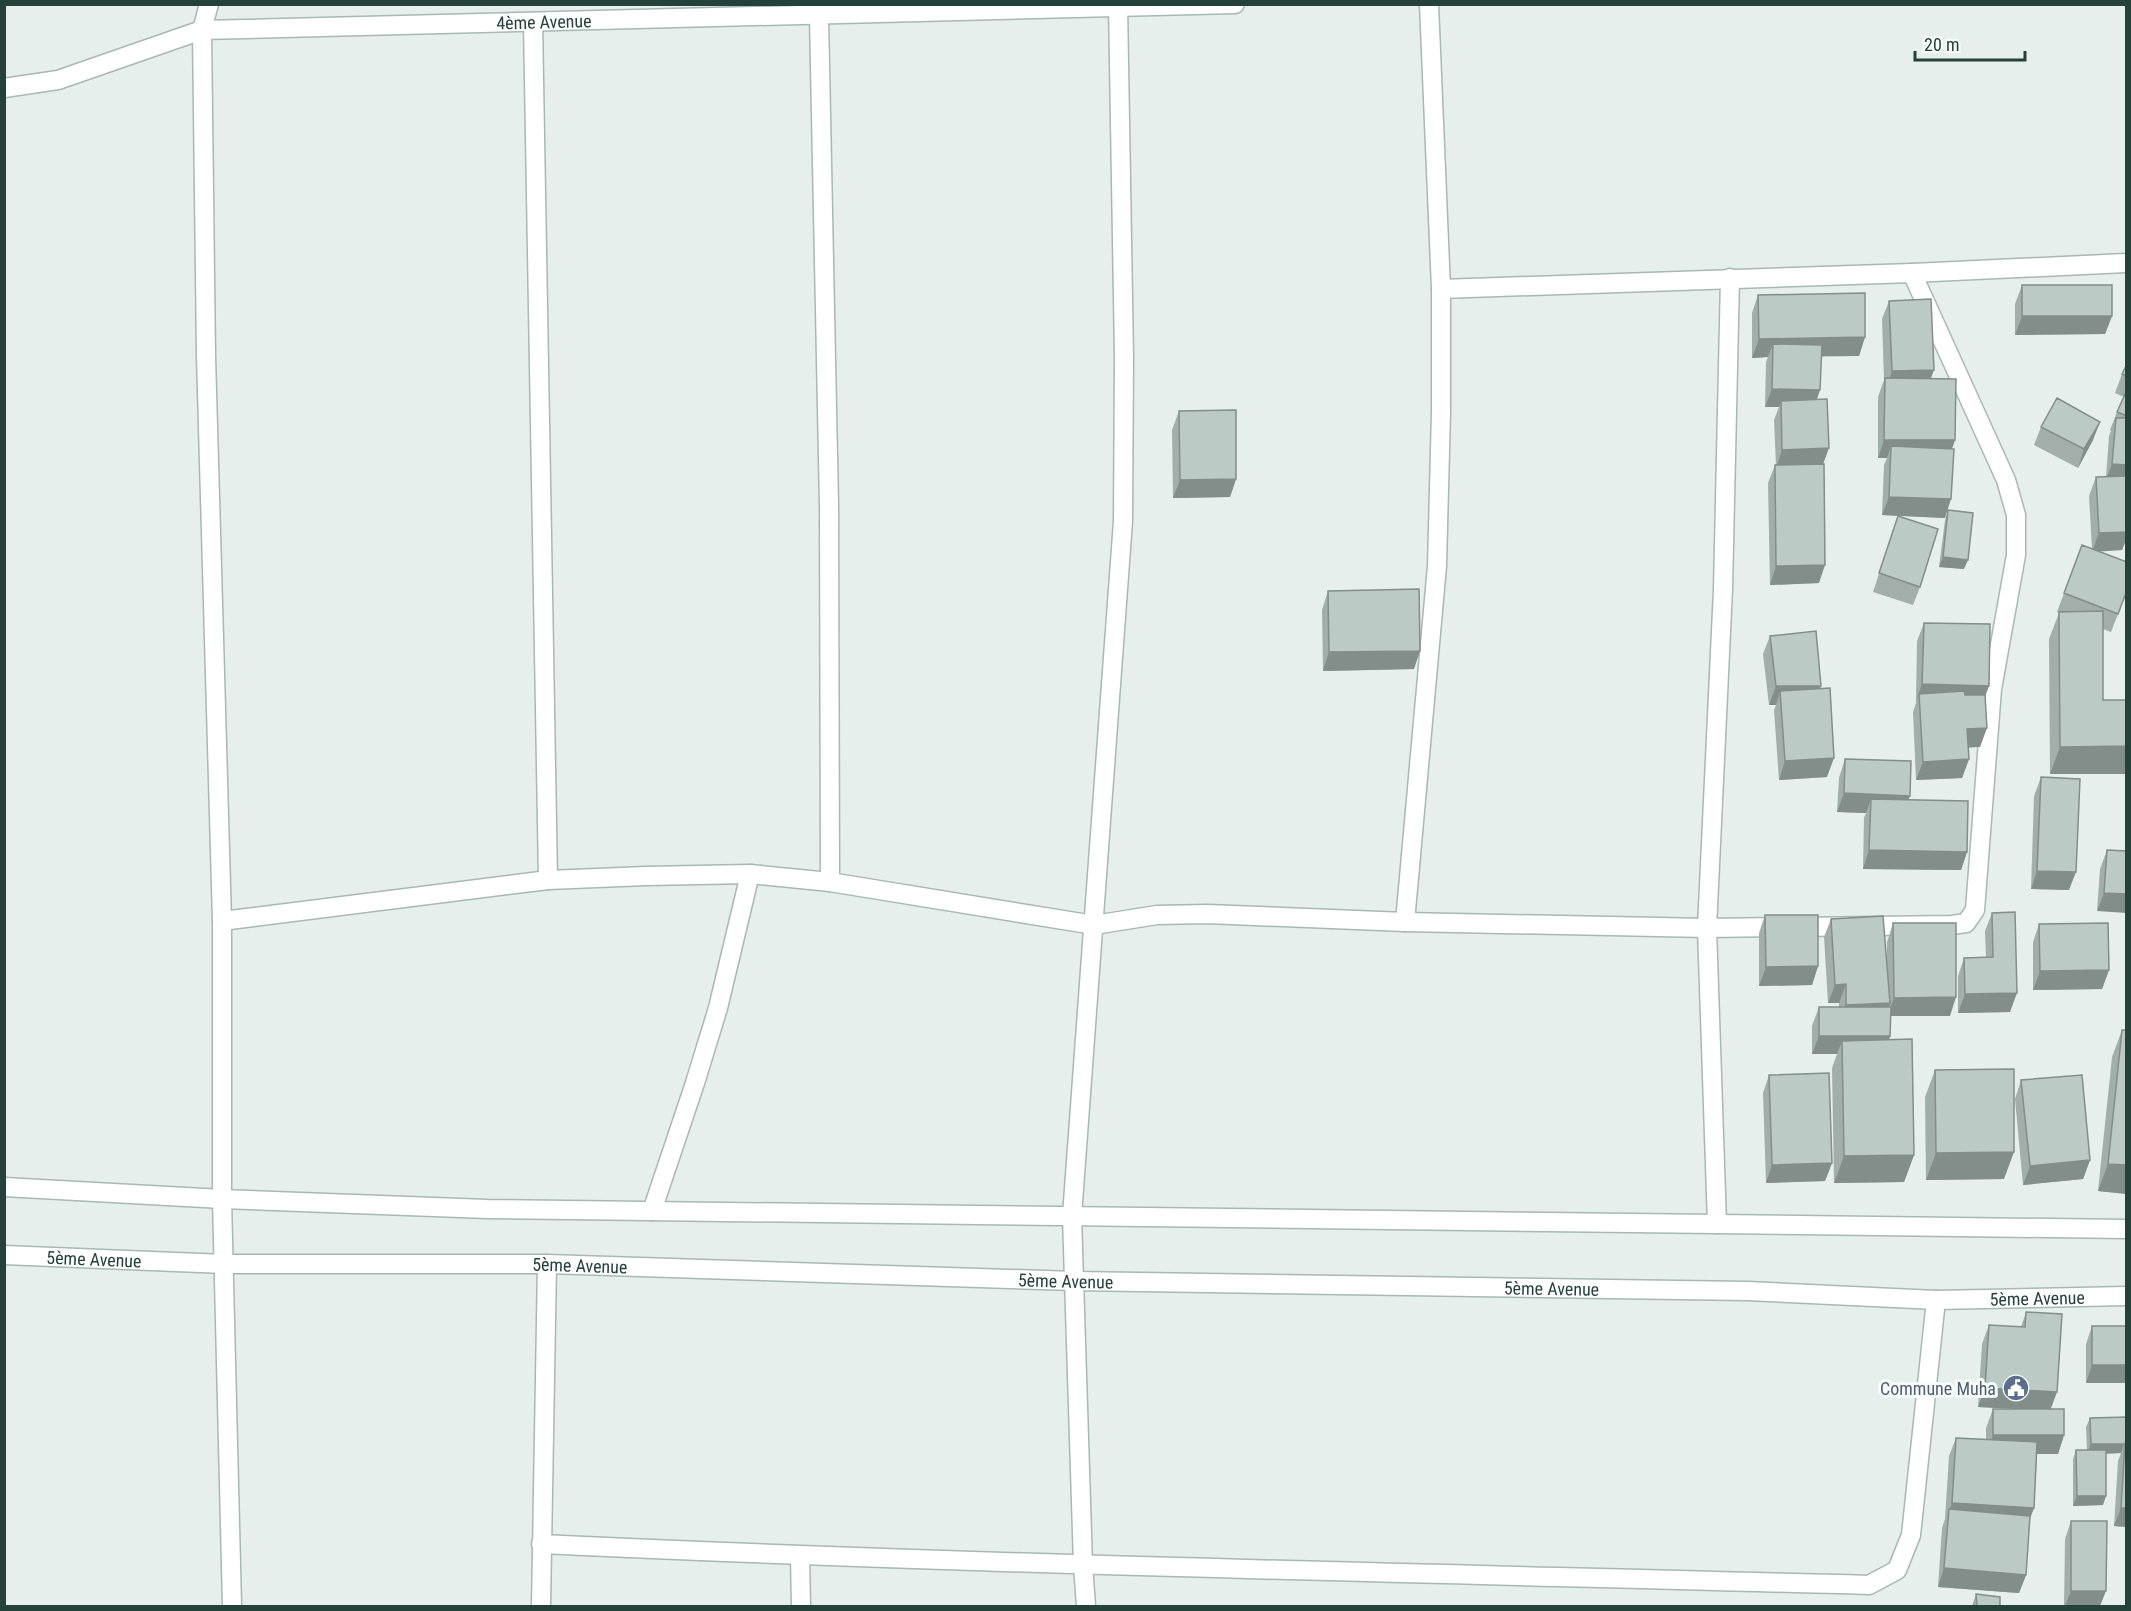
<svg xmlns="http://www.w3.org/2000/svg" width="2131" height="1611" font-family="'Roboto Condensed',sans-serif">
  <style>
    .lines { fill: none; stroke-linecap: round; stroke-linejoin: round }
    .minor-casing { stroke: #a8b8b2; stroke-width: 21 }
    .tertiary-casing { stroke: #a8b8b2; stroke-width: 21 }
    .minor { stroke: #fff; stroke-width: 18 }
    .tertiary { stroke: #fff; stroke-width: 18 }
    .wall { fill: #a1aea9 }
    .shaded-wall { fill: #838d89 }
    .building { fill: #bbcac4; stroke: #838d89; stroke-width: 1.5 }
    .labels { text-anchor: middle; dominant-baseline: central; stroke-width: 6; stroke-linejoin: round; paint-order: stroke }
    .street-label { font-size: 18px; fill: #24423a; stroke: #f7fbf9 }
    .service-label { font-size: 18px; fill: #4e5e75; stroke: #f7fbf9; text-anchor: end }
  </style>
  <rect width="100%" height="100%" fill="#e6efeb"/>
  <g class="lines">
    <g class="minor-casing">
      <g id="minor">
        <path d="M209,4L202,30L206,356L222,921V1199L232,1606"/>
        <path d="M819,16L829,506L830,882"/>
        <path d="M533,22L548,880"/>
        <path id="s1" d="M4,88L58,80L202,30L1235,4"/>
        <path d="M1441,289L1912,273L2126,263"/>
        <path d="M222,921L548,880L646,876L750,874L830,882L1094,925L1157,915L1207,914L1405,922L1707,928L1952,925L1966,923L1975,910L1992,689L2016,555V515L2006,480L1912,273"/>
        <path d="M1405,922L1437,566L1441,412V289L1429,4"/>
        <path d="M652,1211L695,1083L718,1008L750,874"/>
        <path d="M1717,1224L1707,928L1723,589L1730,278"/>
        <path d="M541,1544C983,1565 1426,1573 1869,1585L1897,1570L1911,1535L1936,1300"/>
        <path d="M800,1556L801,1606"/>
        <path d="M541,1606L547,1264"/>
        <path d="M1086,1606L1083,1565L1072,1216L1123,521L1124,357L1118,4"/>
      </g>
    </g>
    <g class="tertiary-casing">
      <g id="tertiary">
        <path d="M4,1187L222,1199L487,1209L2126,1229"/>
        <path id="s2" d="M4,1255L225,1264H547L1074,1281L1747,1291L1936,1300L2126,1296"/>
      </g>
    </g>
    <use href="#minor" class="minor"/>
    <use href="#tertiary" class="tertiary"/>
  </g>
  <path class="wall" d="M2022,285L2112,316L2105,334L2015,335V304Z
    M1758,295L1865,337L1859,356H1821L1817,400L1823,464L1819,583L1770,585L1768,483L1775,465H1776L1774,420L1779,407H1765L1766,362L1768,357L1752,358V313Z
    M1889,301L1931,379L1955,440L1952,449L1945,518L1882,515L1884,465L1887,458H1878V397L1884,380L1882,319Z
    M2127,364V537L2122,550L2099,551L2127,591L2111,632L2103,629V700L2050,774L2049,639L2059,613L2057,612L2082,545L2092,549L2089,496L2096,477H2106L2109,436L2111,431L2110,430L2117,412L2124,397L2115,393L2122,374Z
    M1179,411L1236,479L1230,497L1173,498L1172,430Z
    M2041,427L2093,440L2078,468L2034,445Z
    M1948,510L1964,569L1939,567L1945,520Z
    M1898,516L1920,587L1913,605L1873,592Z
    M1328,591L1414,669L1323,671L1322,610Z
    M1924,623L1989,686L1985,695L1980,747H1968L1969,759L1962,778L1916,780L1913,712L1916,703L1917,641Z
    M1770,636L1820,689L1827,777L1779,780L1774,710L1776,705H1769L1763,654Z
    M1845,759L1909,800L1967,852L1961,870L1863,869L1864,818L1866,813L1837,812L1839,778Z
    M2041,777L2069,890L2031,889L2034,796Z
    M2107,850L2127,851L2097,911L2100,869Z
    M1992,913L2010,1012L1958,1013V976L1964,958L1986,957L1985,931Z
    M1765,915L1818,966L1812,985L1759,986V933Z
    M1831,919L1887,961V942L1893,923L1950,1016H1891L1890,1036L1889,1040L1914,1155L1904,1182L1834,1183L1832,1068L1837,1054H1812V1026L1819,1007H1839V1003H1828L1824,937Z
    M2039,924L2109,970L2102,989L2033,990V942Z
    M2122,1030L2127,1194L2098,1191L2112,1057Z
    M1935,1070L2004,1179L1926,1180L1925,1097Z
    M1769,1075L1832,1163L1825,1181L1766,1183L1763,1093Z
    M2021,1080L2090,1160L2083,1179L2023,1185L2015,1099Z
    M2026,1312L2051,1409L2064,1435L2058,1454H2037L2034,1508L2030,1518L2026,1575L2019,1593L1938,1587L1942,1528L1945,1519L1949,1456L1956,1438L1986,1439V1428L1993,1409H2022L1978,1407L1982,1344L1989,1325L2021,1327Z
    M2092,1326H2127V1383H2086V1344Z
    M2127,1417V1527L2114,1526L2118,1461L2121,1453L2106,1454L2103,1505L2073,1506V1459L2076,1450H2087L2086,1427L2090,1418Z
    M2071,1521L2100,1606H2064L2065,1539Z
    M1976,1594L2000,1606H1972Z"/>
  <path class="shaded-wall" d="M2022,316H2112L2105,334L2015,335Z
    M1865,337L1859,356L1772,357L1773,344L1768,357L1752,358L1759,339Z
    M1934,370L1927,389L1885,390L1892,371Z
    M1772,389L1820,390L1814,408L1781,401L1779,407H1765Z
    M2100,422L2093,440L2078,468L2084,449Z
    M1884,440H1955L1948,459L1891,446L1887,458H1878Z
    M1829,448L1822,467L1776,468L1782,450Z
    M2112,464L2127,465V484L2105,482Z
    M1236,479L1230,497L1173,498L1180,480Z
    M1889,497L1951,499L1945,518L1882,515Z
    M2127,532V537L2122,550L2092,552L2099,533Z
    M1943,557L1968,560L1964,569L1939,567Z
    M1825,565L1819,583L1770,585L1776,566Z
    M1420,651L1414,669L1323,671L1329,652Z
    M1922,684L1989,686L1982,705L1919,694L1915,703Z
    M1776,686H1821L1815,704L1780,691L1776,705H1769Z
    M1987,728L1980,747L1960,748L1967,729Z
    M2127,746V774H2050L2060,747Z
    M1834,758L1827,777L1779,780L1785,761Z
    M1969,759L1962,778L1916,780L1923,762Z
    M1844,793L1910,796L1903,814L1871,799L1866,813L1837,812Z
    M1869,850L1967,852L1961,870L1863,869Z
    M2037,871L2076,872L2069,890L2031,889Z
    M2104,893L2127,894V913L2097,911Z
    M1818,966L1812,985L1759,986L1766,967Z
    M2109,970L2102,989L2033,990L2040,971Z
    M1846,984L1839,1003H1828L1835,985Z
    M2017,993L2010,1012L1958,1013L1965,994Z
    M1956,997L1950,1016H1887L1894,998Z
    M1890,1003L1884,1021L1840,1023L1846,1005Z
    M1819,1036H1890L1884,1055L1842,1041L1837,1054H1812Z
    M2014,1152L2004,1179L1926,1180L1936,1153Z
    M1914,1155L1904,1182L1834,1183L1844,1156Z
    M2090,1160L2083,1179L2023,1185L2030,1166Z
    M1832,1163L1825,1181L1766,1183L1772,1165Z
    M2108,1164L2127,1165V1194L2098,1191Z
    M2092,1365H2127V1383H2086Z
    M1985,1388L2057,1392L2050,1411L1978,1407Z
    M1993,1435H2064L2058,1454H1986Z
    M2091,1444H2124L2121,1453L2087,1454Z
    M2077,1496H2106L2103,1505L2073,1506Z
    M1952,1503L2034,1508L2027,1526L1949,1511Z
    M2121,1508H2127V1527L2114,1526Z
    M1944,1568L2026,1575L2019,1593L1938,1587Z
    M2071,1591H2106L2100,1606H2065Z"/>
  <path class="building" d="M2022,285H2112V316H2022Z
    M1865,293V337L1759,339L1758,295Z
    M1931,299L1934,370L1892,371L1889,301Z
    M1773,344L1822,345L1820,390L1772,389Z
    M2127,364V376L2122,374Z
    M1885,378L1956,379L1955,440H1884Z
    M2126,392H2127V416L2117,412Z
    M2057,398L2100,422L2084,449L2041,427Z
    M1827,399L1829,448L1782,450L1781,401Z
    M1236,410V479L1180,480L1179,411Z
    M2116,418H2127V465L2112,464Z
    M1891,446L1954,449L1951,499L1889,497Z
    M1824,464L1825,565L1776,566L1775,465Z
    M2126,476L2127,532L2099,533L2096,477Z
    M1948,510L1973,513L1968,560L1943,557Z
    M1898,516L1938,529L1920,587L1879,573Z
    M2082,545L2127,562V590L2118,614L2064,593Z
    M1419,589L1420,651L1329,652L1328,591Z
    M2103,611V700H2127V746L2060,747L2059,612Z
    M1924,623L1990,624L1989,686L1922,684Z
    M1816,631L1821,686H1776L1770,636Z
    M1830,688L1834,758L1785,761L1780,691Z
    M1964,691L1965,695H1985L1987,728L1967,729L1969,759L1923,762L1919,694Z
    M1845,759L1911,761L1910,796L1844,793Z
    M2041,777L2080,779L2076,872L2037,871Z
    M1871,799L1968,801L1967,852L1869,850Z
    M2107,850L2127,851V894L2104,893Z
    M2015,912L2017,993L1965,994L1964,958L1993,957L1992,913Z
    M1765,915H1818V966L1766,967Z
    M1883,916L1890,1003L1846,1005V984L1835,985L1831,919Z
    M1893,923H1956V997L1894,998Z
    M2108,923L2109,970L2040,971L2039,924Z
    M1819,1007H1891L1890,1036H1819Z
    M2122,1030H2127V1165L2108,1164Z
    M1912,1039L1914,1155L1844,1156L1842,1041Z
    M2014,1069V1152L1936,1153L1935,1070Z
    M1829,1073L1832,1163L1772,1165L1769,1075Z
    M2082,1075L2090,1160L2030,1166L2021,1080Z
    M2026,1312L2062,1314L2057,1392L1985,1388L1989,1325L2025,1327Z
    M2092,1326H2127V1365H2092Z
    M1993,1409H2064V1435H1993Z
    M2127,1417V1443H2125V1444H2091L2090,1418Z
    M1956,1438L2037,1442L2034,1508L1952,1503Z
    M2125,1443H2127V1508H2121Z
    M2076,1450H2106V1496H2077Z
    M1949,1509L2030,1516L2026,1575L1944,1568Z
    M2071,1521H2107L2106,1591H2071Z
    M1976,1594L2000,1597V1606H1977Z"/>
  <defs>
    <g id="civic-disc" transform="scale(1.35)"><circle r="9.5" fill="#5c6f8a" stroke="#f7fbf9"/><path d="M-.6-6.5H3V-4.5H.6V-3L4-1V1h2V6H-6V1h2V-1L-.6-3ZM-1.2 2.5V6h2.4V2.5Z" fill="#fff"/></g>
  </defs>
  <g fill-rule="evenodd">
    <use href="#civic-disc" x="2016" y="1388"/>
  </g>
  <g class="labels">
    <g class="street-label">
      <text stroke="none"><textPath href="#s1" startOffset="549">4ème Avenue</textPath></text>
      <text stroke="none"><textPath href="#s2" startOffset="90">5ème Avenue</textPath></text>
      <text stroke="none"><textPath href="#s2" startOffset="576">5ème Avenue</textPath></text>
      <text stroke="none"><textPath href="#s2" startOffset="1062">5ème Avenue</textPath></text>
      <text stroke="none"><textPath href="#s2" startOffset="1548">5ème Avenue</textPath></text>
      <text stroke="none"><textPath href="#s2" startOffset="2034">5ème Avenue</textPath></text>
    </g>
    <g class="service-label">
      <text x="1996" y="1388">Commune Muha</text>
    </g>
  </g>
  <rect width="2131" height="1611" fill="none" stroke="#24423a" stroke-width="12"/>
  <path d="M1915 51v9h110v-9" fill="none" stroke="#24423a" stroke-width="3"/>
  <text x="1924" y="51" font-size="18" fill="#24423a" stroke="#f7fbf9" stroke-width="4.5" paint-order="stroke">20 m</text>
</svg>
